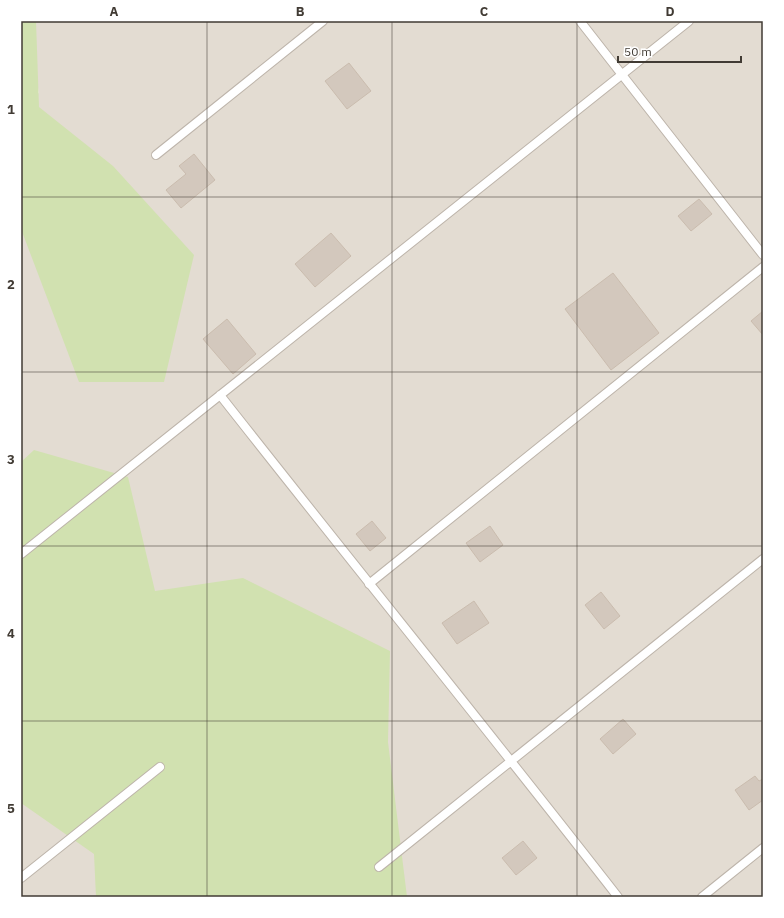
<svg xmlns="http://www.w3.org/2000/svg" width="784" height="918" font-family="'IBM Plex Sans',sans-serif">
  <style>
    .residential { fill: #e3dcd2 }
    .green { fill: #d1e1b0 }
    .building { fill: #d3c8bd; stroke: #cabcae }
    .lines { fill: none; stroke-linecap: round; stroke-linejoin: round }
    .lane-casing { stroke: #bdb4aa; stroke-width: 10 }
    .lane { stroke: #fff; stroke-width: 8 }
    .grid { fill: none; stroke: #413b34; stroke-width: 1; stroke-opacity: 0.55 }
    .neatline { fill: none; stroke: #413b34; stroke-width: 1.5 }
    .grid-label { font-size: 13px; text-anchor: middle; font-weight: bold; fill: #413b34 }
  </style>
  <rect width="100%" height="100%" fill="#f0ebe4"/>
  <path class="residential" d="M26,21H763V897H21V102L39,93Z"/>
  <path class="green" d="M21,21H36L39,107L113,166L194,255L164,382H79L21,229Z
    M34,450L128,477L155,591L243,578L390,651L388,742L407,897H96L94,854L21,803V462Z"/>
  <path class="building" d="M349,63L371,91L347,109L325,81Z
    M194,154L215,180L181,208L166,190L186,174L179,166Z
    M699,199L712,214L691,231L678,216Z
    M331,233L351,256L315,287L295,264Z
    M613,273L659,333L611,370L565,309Z
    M763,311V335L751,321Z
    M227,319L256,354L233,374L203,339Z
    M372,521L386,538L370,551L356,534Z
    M490,526L503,545L480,562L466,543Z
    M601,592L620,616L604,629L585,605Z
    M474,601L489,623L457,644L442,623Z
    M623,719L636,734L613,754L600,739Z
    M755,776L759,781L763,779V800L749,810L735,790Z
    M523,841L537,858L516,875L502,858Z"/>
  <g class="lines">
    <g class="lane-casing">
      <path id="lane" d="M580,21L763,255
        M156,155L323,21
        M220,395C352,563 487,729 618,897
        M21,554L689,21
        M369,584L763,267
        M379,867L763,559
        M21,878L160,767
        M702,897L763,848"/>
    </g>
    <use href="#lane" class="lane"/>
  </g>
  <path class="grid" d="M207,21V897M392,21V897M577,21V897M21,197H763M21,372H763M21,546H763M21,721H763"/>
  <rect width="784" height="918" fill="none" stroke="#ffffff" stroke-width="44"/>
  <path d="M618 56v6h123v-6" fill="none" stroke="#413b34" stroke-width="2"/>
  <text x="624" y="56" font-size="12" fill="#413b34" stroke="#ffffff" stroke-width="3" paint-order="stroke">50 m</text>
  <rect x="22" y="22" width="740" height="874" class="neatline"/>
  <g class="grid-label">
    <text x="114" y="16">A</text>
    <text x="300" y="16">B</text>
    <text x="484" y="16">C</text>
    <text x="670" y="16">D</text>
    <text x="11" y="114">1</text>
    <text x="11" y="289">2</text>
    <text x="11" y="464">3</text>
    <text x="11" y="638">4</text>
    <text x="11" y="813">5</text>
  </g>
</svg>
